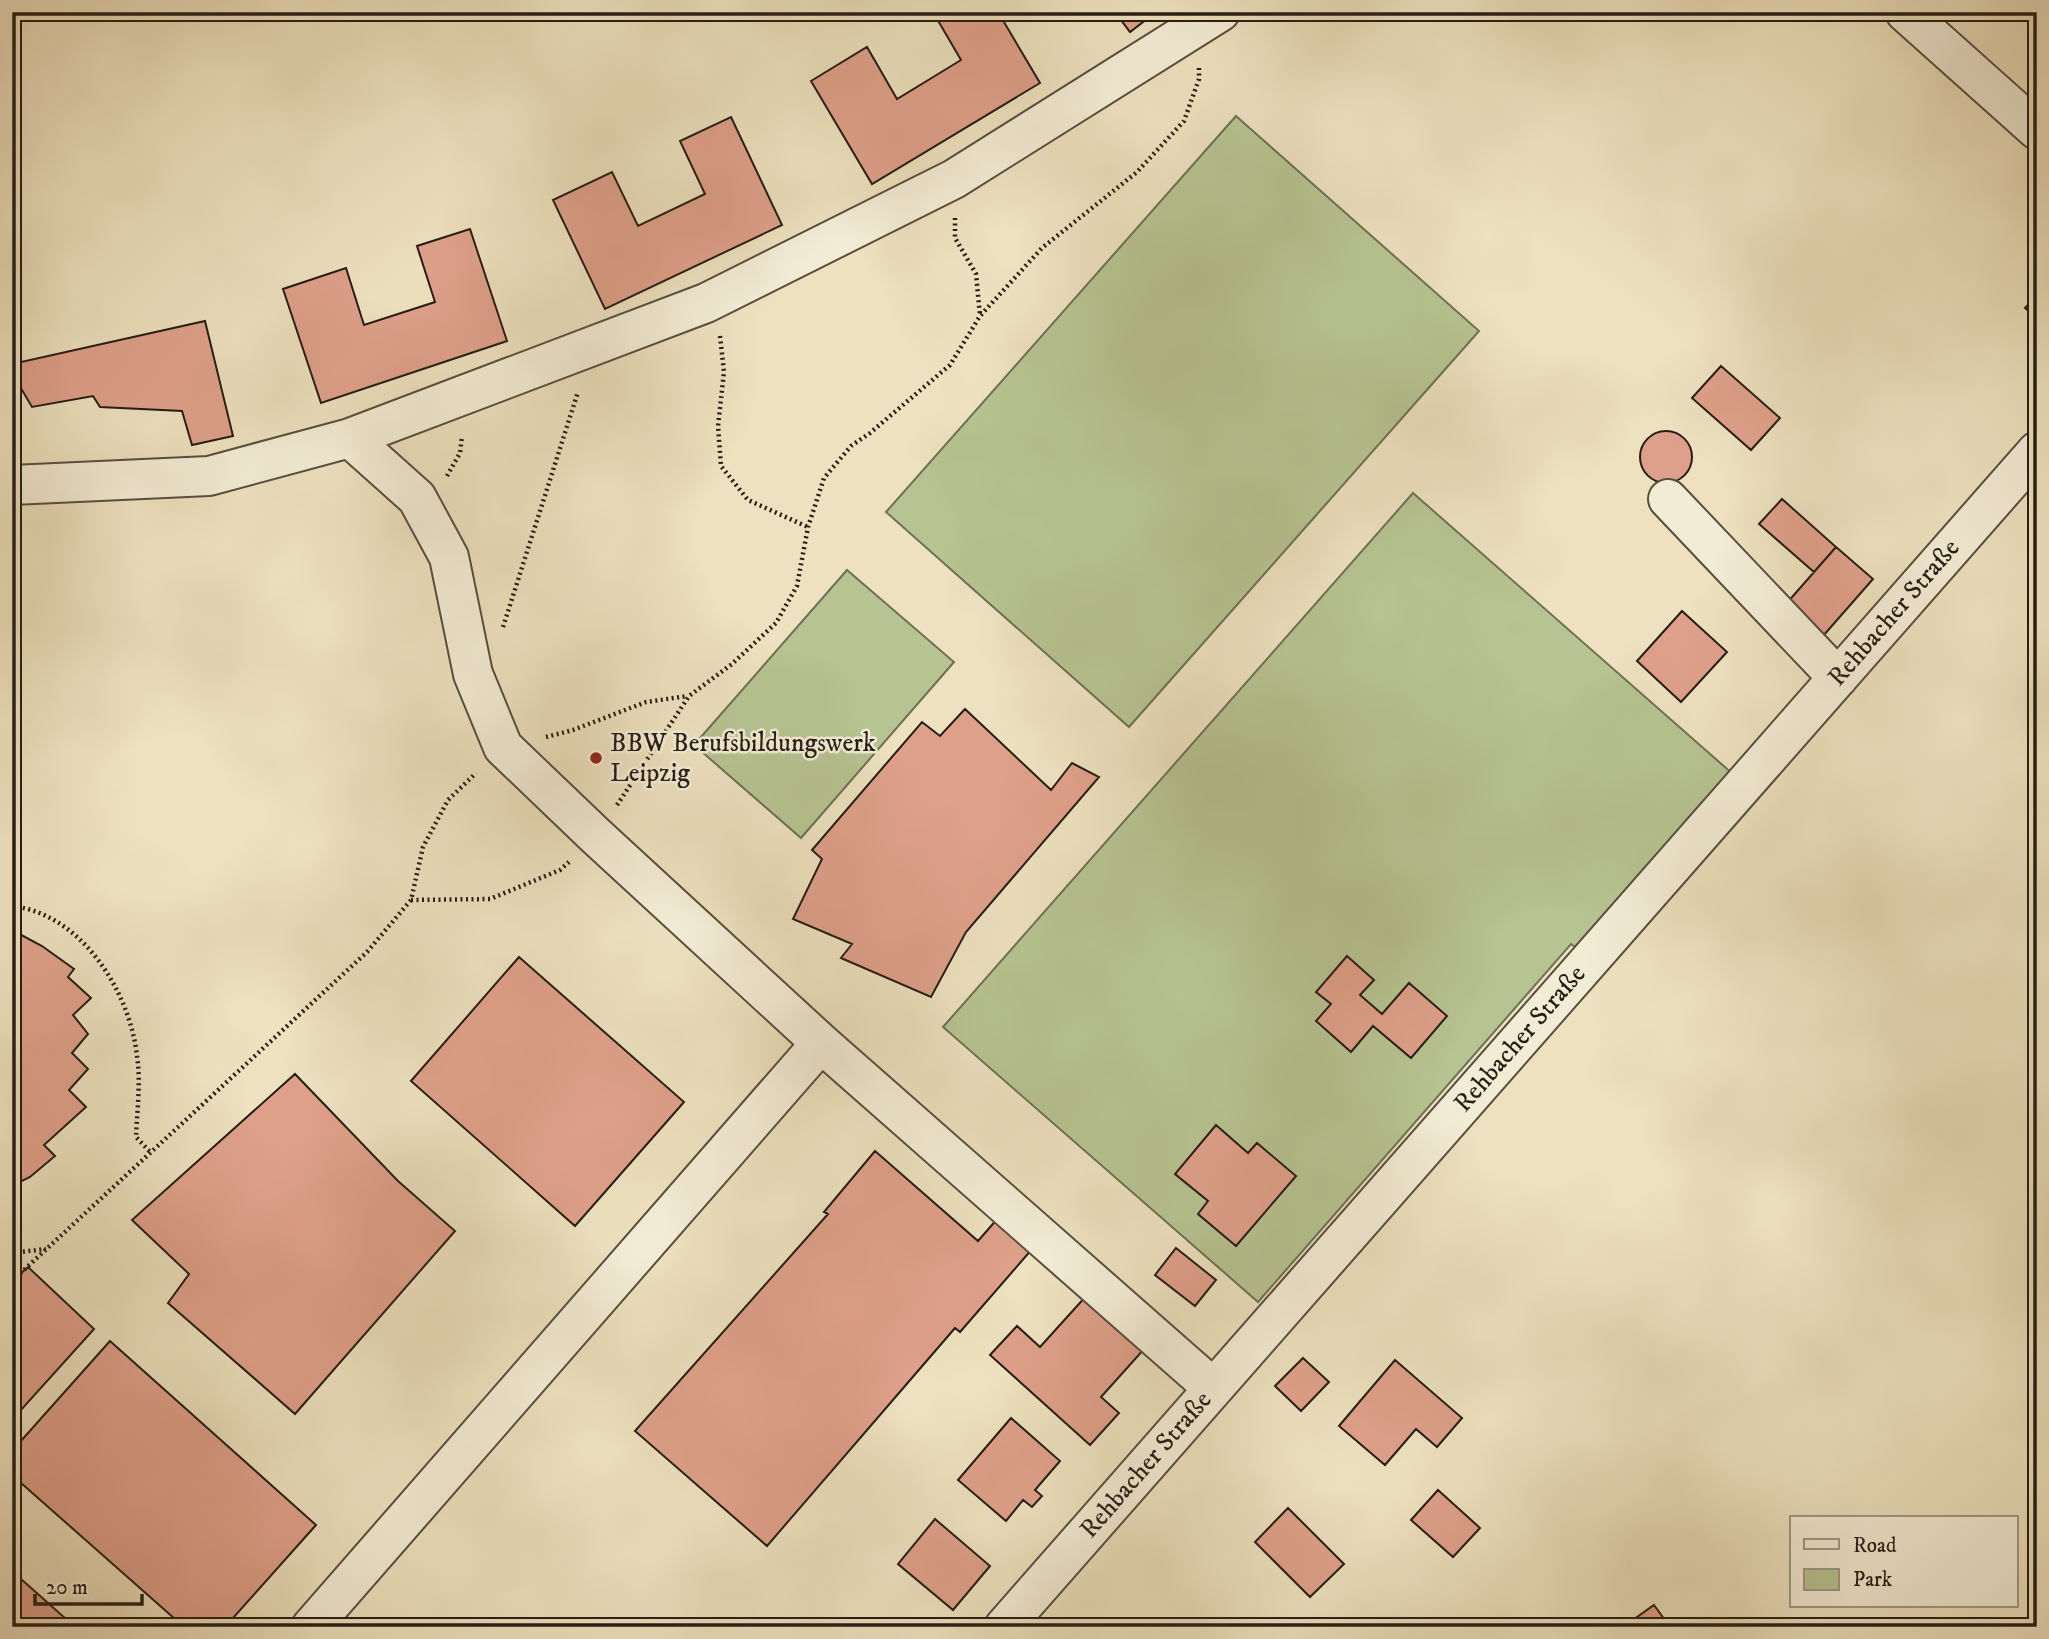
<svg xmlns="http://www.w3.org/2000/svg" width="2049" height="1639" font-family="'IM FELL DW Pica',serif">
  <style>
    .green { fill: #b7c392; stroke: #6e7054; stroke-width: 2 }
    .building { fill: #dfa08b; stroke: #261d15; stroke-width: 2 }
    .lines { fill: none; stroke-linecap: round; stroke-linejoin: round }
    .minor-casing { stroke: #584e40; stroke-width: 42 }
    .path { stroke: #261d15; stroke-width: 4.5; stroke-dasharray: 2 3.5; stroke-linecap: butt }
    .minor { stroke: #f3ecd5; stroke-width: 38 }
    .poi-dot { fill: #8f2418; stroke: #f3ecd5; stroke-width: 2.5 }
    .labels { text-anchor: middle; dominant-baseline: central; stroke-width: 5; stroke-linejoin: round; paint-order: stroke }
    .street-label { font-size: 26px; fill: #261d15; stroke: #f3ecd5 }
    .poi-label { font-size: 26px; fill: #261d15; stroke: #f3ecd5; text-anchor: start }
  </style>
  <rect width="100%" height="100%" fill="#ede1bf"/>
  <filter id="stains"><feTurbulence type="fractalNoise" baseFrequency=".00286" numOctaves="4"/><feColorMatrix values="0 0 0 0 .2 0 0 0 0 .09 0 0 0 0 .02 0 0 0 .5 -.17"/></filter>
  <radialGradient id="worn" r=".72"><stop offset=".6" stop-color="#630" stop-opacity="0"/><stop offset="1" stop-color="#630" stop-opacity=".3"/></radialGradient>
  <path class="green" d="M1236,116L1479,331L1129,727L886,512Z
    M1413,493L1734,775L1580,951L1571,944L1258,1302L943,1027Z
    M847,570L954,662L801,838L694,745Z"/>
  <path class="building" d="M13,12H46L14,19Z
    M933,12H998L1040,83L872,184L811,81L867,47L897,99L961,60Z
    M1115,12H1156L1130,32Z
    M731,117L782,225L605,309L553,200L612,172L638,226L705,194L680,141Z
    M470,229L507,341L321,403L283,289L346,268L364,325L435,302L417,246Z
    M2037,295V319L2025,308Z
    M205,321L233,436L192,445L182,411L100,407L93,396L32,407L12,373V364Z
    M1721,366L1780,418L1751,450L1692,398Z
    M1640 457a26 26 0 1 1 52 0a26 26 0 1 1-52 0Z
    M1782,499L1836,547L1814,572L1759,524Z
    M1836,547L1873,579L1823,636L1786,604Z
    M1682,611L1727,652L1681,702L1637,661Z
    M965,709L1051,790L1072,763L1099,777L966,932L931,997L841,958L852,944L793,919L822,859L812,850L922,722L940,736Z
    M12,930L42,946L74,969L68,977L91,998L73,1015L88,1034L72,1053L88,1069L69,1090L86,1107L44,1145L55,1156L30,1177L12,1186Z
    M1347,956L1374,980L1360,995L1382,1014L1409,983L1447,1016L1411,1058L1373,1026L1351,1052L1316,1021L1331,1004L1316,992Z
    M519,957L684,1102L575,1226L411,1081Z
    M295,1074L398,1181L455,1231L295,1414L168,1303L189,1274L132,1220Z
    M1216,1125L1248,1153L1257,1143L1296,1176L1236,1246L1198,1214L1208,1201L1175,1174Z
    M875,1151L978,1241L998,1218L1033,1248L960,1332L955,1328L767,1546L635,1431L828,1214L824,1212Z
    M1176,1248L1216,1280L1195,1306L1155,1275Z
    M28,1267L94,1329L12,1420V1281Z
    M1087,1295L1145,1348L1101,1397L1119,1413L1090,1445L990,1355L1017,1326L1040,1347Z
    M110,1341L316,1525L225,1627H184L12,1475V1451Z
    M1303,1358L1329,1382L1301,1411L1275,1386Z
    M1395,1360L1462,1418L1437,1447L1416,1429L1385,1465L1339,1426Z
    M1011,1418L1060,1461L1035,1490L1042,1496L1032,1507L1023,1500L1006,1521L958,1480Z
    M1438,1490L1480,1528L1453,1557L1411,1520Z
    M1288,1508L1344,1564L1310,1597L1255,1542Z
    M935,1519L990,1566L953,1610L898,1564Z
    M12,1571L75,1627H12Z
    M1654,1605L1670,1627H1628L1626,1625Z"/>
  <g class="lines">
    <g class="minor-casing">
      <path id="minor" d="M1905,12L2037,130
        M350,438L417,498L449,557L473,674L503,747L596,836L821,1043L1213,1388
        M12,485L209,476L350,438L706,303L954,179L1220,12
        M1668,499L1838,678
        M311,1627L821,1043
        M1004,1627L2037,451"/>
    </g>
    <path class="path" d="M955,218V238L976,274L980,315
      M720,336L724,372L718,426L721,466L748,500L808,527
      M447,476L460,453L462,436
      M503,627L578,392
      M546,737L573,730L646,702L688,696
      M617,805L689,696L732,664L776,623L797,586L808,527L824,478L851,446L870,433L950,365L980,316L1042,248L1137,172L1184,121L1199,79V68
      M411,900L490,899L560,870L569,862
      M12,906C82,914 130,992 137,1056C141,1082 137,1111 136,1137L151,1153
      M12,1253L46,1249
      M12,1281L367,952L411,900L423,847L448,800L476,773"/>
    <use href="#minor" class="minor"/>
  </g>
  <circle class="poi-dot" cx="596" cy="758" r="7"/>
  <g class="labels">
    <g class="street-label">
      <text transform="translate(1894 613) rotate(-49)">Rehbacher Straße</text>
      <text transform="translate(1520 1039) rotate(-49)">Rehbacher Straße</text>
      <text transform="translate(1146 1465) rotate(-49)">Rehbacher Straße</text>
    </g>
    <g class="poi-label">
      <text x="610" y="743">BBW Berufsbildungswerk<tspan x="610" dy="30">Leipzig</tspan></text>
    </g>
  </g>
  <rect width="2049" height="1639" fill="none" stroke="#ede1bf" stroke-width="42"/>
  <rect x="14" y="14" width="2021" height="1611" fill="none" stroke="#261d15" stroke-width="3.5"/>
  <rect x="21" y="21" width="2007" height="1597" fill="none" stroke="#261d15" stroke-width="2"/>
  <rect x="1790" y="1516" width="228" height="91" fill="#f3ecd5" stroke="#a19988" stroke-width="2"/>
  <rect x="1804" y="1539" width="35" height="10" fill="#f3ecd5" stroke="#a19988" stroke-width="2"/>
  <text x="1853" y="1552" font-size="21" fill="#261d15">Road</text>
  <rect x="1804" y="1569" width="35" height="21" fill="#b7c392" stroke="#a19988" stroke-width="2"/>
  <text x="1853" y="1586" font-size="21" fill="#261d15">Park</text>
  <path d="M35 1594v10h107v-10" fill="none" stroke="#261d15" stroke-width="3.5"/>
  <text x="46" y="1594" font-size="21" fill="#261d15" stroke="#f3ecd5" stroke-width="5" paint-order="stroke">20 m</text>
  <rect width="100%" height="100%" filter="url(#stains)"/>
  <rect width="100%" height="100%" fill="url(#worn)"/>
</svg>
